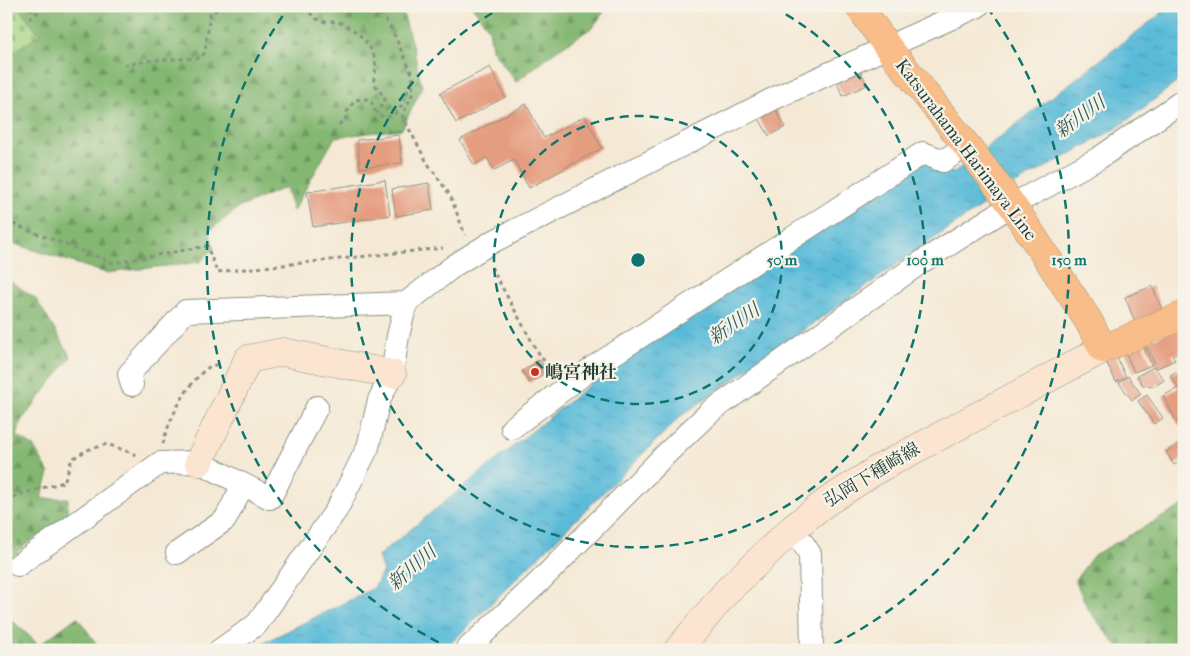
<svg xmlns="http://www.w3.org/2000/svg" width="1190" height="656" font-family="'IM FELL French Canon','Noto Serif JP',serif">
  <style>
    .forest { fill: url(#forest-firs); stroke: #527a53 }
    .cemetery { fill: url(#cemetery-stones); stroke: #628a5c }
    .water { fill: url(#water-ripples); stroke: #3c7c86 }
    .building { fill: #e59d80 }
    .lines { fill: none; stroke-linecap: round; stroke-linejoin: round }
    .street-casing { stroke: #8a9384; stroke-width: 24 }
    .secondary-casing { stroke: #8a9384; stroke-width: 29 }
    .primary-casing { stroke: #8a9384; stroke-width: 29 }
    .path { stroke: #8a9384; stroke-width: 3; stroke-dasharray: 4 4; stroke-linecap: butt }
    .street { stroke: #fff; stroke-width: 22 }
    .secondary { stroke: #fce5d0; stroke-width: 28 }
    .primary { stroke: #f8bd89; stroke-width: 28 }
    .ring { fill: none; stroke: #0f766e; stroke-width: 2.5; stroke-dasharray: 9 6 }
    .poi-dot { fill: #c8321e; stroke: #f7f3e8; stroke-width: 2 }
    .labels { text-anchor: middle; dominant-baseline: central; stroke-width: 4.5; stroke-linejoin: round; paint-order: stroke }
    .street-label { font-size: 18px; fill: #1f3d34; stroke: #f7f3e8 }
    .poi-label { font-size: 18px; font-weight: bold; fill: #1f3d34; stroke: #f7f3e8; text-anchor: start }
    .water-label { font-size: 19px; font-style: italic; fill: #2e5c5d; stroke: #f7f3e8 }
    .centre { fill: #0f766e; stroke: #f7f3e8; stroke-width: 2.5 }
    .ring-label { font-size: 15px; text-anchor: middle; font-weight: bold; fill: #0f766e; stroke: #f7f3e8; stroke-width: 4.5; stroke-linejoin: round; paint-order: stroke }
  </style>
  <defs>
    <pattern id="forest-firs" width="22" height="20" patternUnits="userSpaceOnUse" patternTransform="scale(1.25)"><rect width="22" height="20" fill="#84b772"/><path d="M5 1l3.5 6h-7zM16 11l3.5 6h-7z" fill="#6b965e"/></pattern>
    <pattern id="cemetery-stones" width="16" height="16" patternUnits="userSpaceOnUse" patternTransform="scale(1.25)"><rect width="16" height="16" fill="#a6d684"/><path d="M2 7V4a2 2 0 0 1 4 0v3zM10 15v-3a2 2 0 0 1 4 0v3z" fill="#87af6d"/></pattern>
    <pattern id="water-ripples" width="26" height="14" patternUnits="userSpaceOnUse" patternTransform="scale(1.25)"><rect width="26" height="14" fill="#5abbd9"/><path d="M2 4q2-2 4 0t4 0M15 11q2-2 4 0t4 0" fill="none" stroke="#4a99b1"/></pattern>
  </defs>
  <rect width="100%" height="100%" fill="#f7f3e8"/>
  <filter id="ink" filterUnits="userSpaceOnUse"><feTurbulence type="fractalNoise" baseFrequency=".02" numOctaves="2"/><feDisplacementMap in="SourceGraphic" scale="10" xChannelSelector="R" yChannelSelector="G"/><feConvolveMatrix kernelMatrix="1 2 1 2 8 2 1 2 1" color-interpolation-filters="sRGB"/></filter>
  <filter id="wash" filterUnits="userSpaceOnUse"><feTurbulence type="fractalNoise" baseFrequency=".0096" numOctaves="4" result="noise"/><feDisplacementMap in="SourceGraphic" scale="20" xChannelSelector="R" yChannelSelector="G"/><feGaussianBlur stdDeviation="1.12" result="paint"/><feColorMatrix in="noise" values="0 0 0 0 0 0 0 0 0 0 0 0 0 0 0 0 0 1.4 0 .05"/><feComposite in="paint" operator="in"/></filter>
  <g filter="url(#wash)">
    <rect width="100%" height="100%" fill="#f5e9d5"/>
    <path class="forest" d="M6,6H401L413,48L422,87L402,129L335,137L293,211L286,187L238,208L209,231L214,248L200,262L106,273L6,241Z
      M472,6H608L593,27L554,52L516,82L492,49L489,29Z
      M6,278L36,299L71,357L21,421L17,436L33,446L49,473L41,499L68,498L67,519L29,542L6,563Z
      M1184,505V650H1120L1088,609L1075,580L1094,555Z
      M6,615L39,645L77,617L101,650H6Z"/>
    <path class="cemetery" d="M18,6L40,35L7,56L6,15Z"/>
    <path class="water" d="M1168,6H1184V76L1181,79L1117,128L1012,186L946,230L681,416L444,650H249L374,588L383,571L378,556L625,356L926,161L953,173L1159,15Z"/>
    <g id="blocks">
      <path class="building" d="M490,67L505,97L456,123L440,93Z
        M860,70L867,85L843,96L836,81Z
        M526,104L544,138L585,116L602,148L529,188L514,160L494,170L487,158L474,165L460,140Z
        M774,106L785,127L769,136L757,115Z
        M399,135L402,163L360,168L357,140Z
        M385,180L390,215L313,227L307,192Z
        M429,183L433,210L396,216L392,189Z
        M1152,286L1165,316L1137,327L1125,297Z
        M1181,326L1184,332V350L1172,355L1175,360L1157,368L1145,343Z
        M1143,344L1152,365L1134,372L1125,351Z
        M1115,354L1126,377L1116,382L1105,359Z
        M540,360L547,372L529,383L522,371Z
        M1154,367L1164,380L1155,386L1143,385L1137,376Z
        M1184,367V424L1179,426L1163,396L1178,388L1170,375Z
        M1128,376L1141,394L1132,400L1119,383Z
        M1147,395L1163,418L1154,424L1138,401Z
        M1184,440V458L1174,465L1166,452Z"/>
    </g>
  </g>
  <g filter="url(#ink)">
    <use href="#blocks" fill-opacity="0" stroke="#8a9384" stroke-width="1"/>
    <g class="lines">
      <g class="street-casing">
        <path id="street" d="M132,385L129,374L186,311L406,303
          M512,428L592,368L923,153L943,161L966,146
          M793,528L810,554L812,650
          M177,553L225,520L243,485
          M18,565L160,463L199,462L270,498L317,407
          M220,650L257,624L337,509L368,447L379,400L392,374L398,336L406,303L455,265L492,242L775,98L978,6
          M466,650L539,582L664,456L710,412L923,261L1012,205L1099,158L1184,100"/>
      </g>
      <g class="secondary-casing">
        <path id="secondary" d="M199,462L248,359L283,352L392,374
          M678,650L727,591L793,528L825,503L878,469L1103,349"/>
      </g>
      <g class="primary-casing">
        <path id="primary" d="M859,6L887,46L974,155L1012,205L1088,320L1103,349L1184,315"/>
      </g>
      <path class="path" d="M305,6C309,12 315,20 322,21C327,23 333,21 338,22C363,32 383,54 373,82L385,99L377,114
        M377,6L392,30L413,76L412,95L402,116L428,164L450,195L465,235
        M29,19L46,6
        M124,65L154,60L201,58L205,52L210,13L227,6
        M339,125L346,118L345,115L355,100C378,96 368,105 378,114C379,115 383,117 385,117C402,117 406,93 411,81
        M6,220L20,227L113,263L207,246L217,272L443,248
        M491,267L536,349L553,374
        M163,444C168,420 189,380 209,367C212,365 217,365 221,364
        M6,502L17,495L64,482L72,459L87,450L107,444L137,455"/>
      <use href="#street" class="street"/>
      <use href="#secondary" class="secondary"/>
      <use href="#primary" class="primary"/>
    </g>
  </g>
  <g class="ring">
    <circle cx="638" cy="260" r="144"/>
    <path d="M773 7A287 287 0 1 1 503 7"/>
    <path d="M452 649A431 431 0 0 1 289 7M987 7A431 431 0 0 1 824 649"/>
  </g>
  <circle class="poi-dot" cx="535" cy="372" r="5"/>
  <g class="labels">
    <g class="street-label">
      <text transform="translate(966 150) rotate(53)">Katsurahama Harimaya Line</text>
      <text transform="translate(872 475) rotate(-31)">弘岡下種崎線</text>
    </g>
    <g class="poi-label">
      <text x="545" y="372">嶋宮神社</text>
    </g>
    <g class="water-label">
      <text transform="translate(1080 117) rotate(-36)">新川川</text>
      <text transform="translate(734 324) rotate(-34)">新川川</text>
      <text transform="translate(412 568) rotate(-41)">新川川</text>
    </g>
  </g>
  <circle cx="638" cy="260" r="8" class="centre"/>
  <g class="ring-label">
    <text x="782" y="265">50 m</text>
    <text x="925" y="265">100 m</text>
    <text x="1069" y="265">150 m</text>
  </g>
  <rect width="1190" height="656" fill="none" stroke="#f7f3e8" stroke-width="25"/>
</svg>
